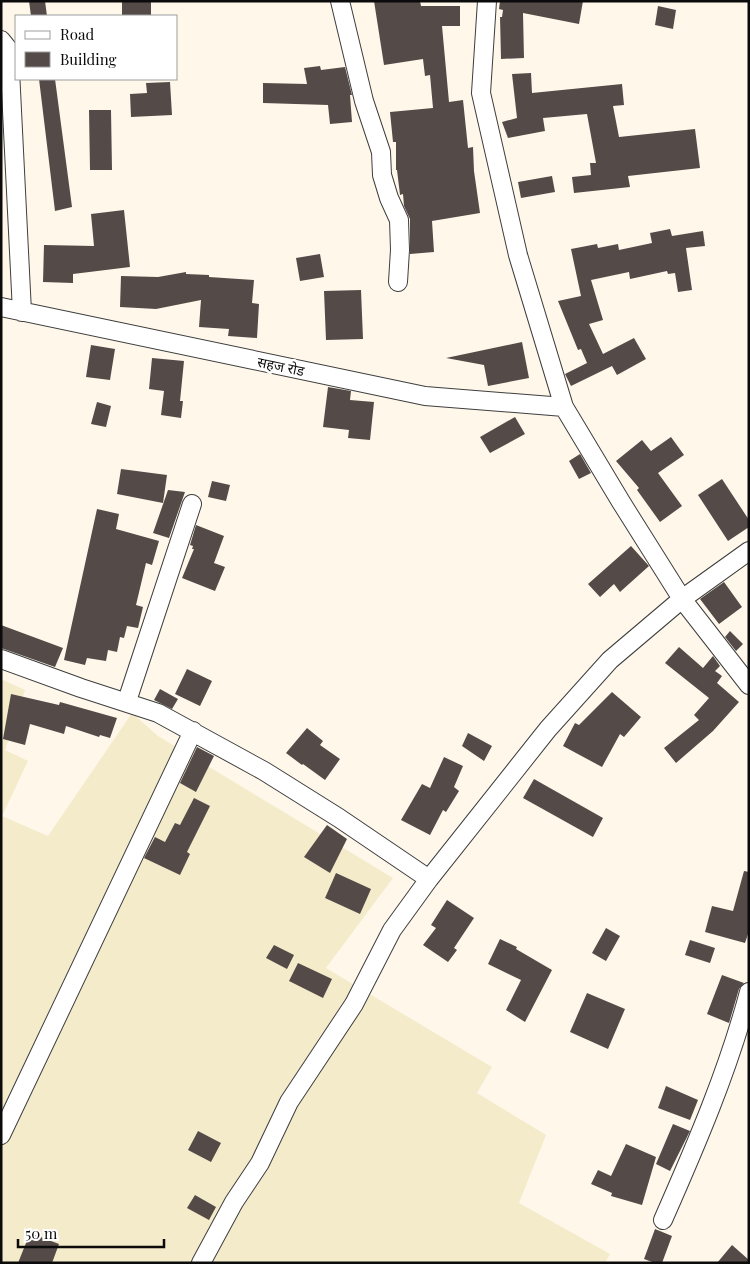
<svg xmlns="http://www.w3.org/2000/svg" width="750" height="1264" font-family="'Playfair Display','Noto Sans Devanagari',serif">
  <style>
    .farmland { fill: #f4ebcb }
    .building { fill: #544b48 }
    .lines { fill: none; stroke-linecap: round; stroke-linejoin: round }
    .minor-casing { stroke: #3e3e3e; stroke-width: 20 }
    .minor { stroke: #fff; stroke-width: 18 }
    .labels { text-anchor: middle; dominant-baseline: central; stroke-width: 5; stroke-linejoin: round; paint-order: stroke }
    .street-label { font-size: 14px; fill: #0b0b0b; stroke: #fff }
  </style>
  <rect width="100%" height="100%" fill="#fff8ea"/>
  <path class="farmland" d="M1,679L25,690L5,750L28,761L2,816L48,836L132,713L158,736L393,878L326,968L492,1067L477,1093L546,1135L519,1203L610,1254L605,1263H1Z"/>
  <path class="building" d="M29,1H45L47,16H31Z
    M122,1H151V16H122Z
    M374,1H420L421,6H460V26H442L449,102L463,100L468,148L473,147L474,171L480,213L432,221L434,252L410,254V219L404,206L403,194L400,195L397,170H396V142H393L390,112L433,108L430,75L425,76L423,59L384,65Z
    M500,1H583L579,24L523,13L524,58L501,59L500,17H502L503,10L499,9Z
    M658,6L676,10L673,29L655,25Z
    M320,66L321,70L345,67L352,95H350L352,122L330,124L328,105L263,103V83L307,84L304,68Z
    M531,73L532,93L622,84L624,105L613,106L619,137L695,129L700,168L628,176L630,187L574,193L572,177L591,175L590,163H596L587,114L543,118L545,131L508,138L502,122L517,118L512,74Z
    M39,79H55L72,207L55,211Z
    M170,82L172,115L131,117L130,94L147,93L146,83Z
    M89,110H111L112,170H90Z
    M552,176L555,192L521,198L518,182Z
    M124,210L130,267L73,274V283L43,282L44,245L94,246L91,214Z
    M670,229L672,236L703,231L705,246L686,248L692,290L678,292L675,273L668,274L667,271L630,279L629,272L591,280L603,320L589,324L603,354L634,338L646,359L617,375L612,366L571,386L565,374L587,363L581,349L578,350L558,301L581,296L571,249L597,244L598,248L618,244L619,250L652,243L650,233Z
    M320,254L324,277L300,281L296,258Z
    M186,272V274L209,275V277L254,280L252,303L259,304L257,338L228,336L229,329L199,327L201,300L156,309L120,307L121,276L158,277Z
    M361,290L363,339L326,340L324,291Z
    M522,342L529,378L488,386L484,365L446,358Z
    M91,345L115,349L110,380L86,377Z
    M152,358L184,361L180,401H183L181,418L161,415L164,391L149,389Z
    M328,387L351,391L350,400L374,402L370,440L348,438L349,430L323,427Z
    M97,402L111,406L106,427L91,424Z
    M515,417L525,434L490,453L480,437Z
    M671,437L684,455L658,473L682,506L660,522L637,490L639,488L616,461L642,440L651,451Z
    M580,454L591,473L579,479L569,461Z
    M121,469L167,475L163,503L117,494Z
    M722,479L749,520V527L728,541L698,495Z
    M212,481L230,485L226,501L208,497Z
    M168,490L185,492L169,538L153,533Z
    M97,509L119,514L116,529L159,541L152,565L146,563L136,605L143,607L138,628L127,626L124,638L120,637L117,652L108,650L106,661L87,658L85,665L64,660Z
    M196,525L224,536L214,563L225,567L215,591L182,578L194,549H192L193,546L190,545Z
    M631,546L649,566L620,592L614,584L600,597L588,584Z
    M724,582L742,607L719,624L700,599Z
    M1,625L63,648L55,667L1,648Z
    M730,631L743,644L736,651L725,637Z
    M679,647L703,668L713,656L720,666L715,671L722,676L717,683L739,702L713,731L676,763L664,748L699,720L694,715L709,698L665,663Z
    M187,669L212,681L200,706L175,694Z
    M160,689L178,699L172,709L154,700Z
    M612,692L641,717L624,737L620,734L602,767L563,746L575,723L579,725Z
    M11,694L59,705L60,702L117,718L110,738L100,735L99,737L66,726L64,734L30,724L25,745L3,739Z
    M307,728L323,741L320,745L340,759L325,780L303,764L302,765L286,753Z
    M468,733L492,746L484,761L462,746Z
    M197,747L214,756L196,792L180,783Z
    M444,757L463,766L454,787L459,791L446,812L443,810L430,835L401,820L422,784L430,788Z
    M534,779L603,818L593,837L523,798Z
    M194,798L210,806L187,852L190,854L180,875L144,858L155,837L165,842L175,823L180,825Z
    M327,825L347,839L330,873L304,857Z
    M744,871L749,872V931L745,943L705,932L712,906L733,911Z
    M336,873L371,889L360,914L325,898Z
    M447,900L474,918L454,948L457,950L448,962L423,945L436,928L431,925Z
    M606,928L620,936L606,961L592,953Z
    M500,939L517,947L516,949L552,970L525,1022L506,1010L521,980L488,964Z
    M690,940L715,948L710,963L685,955Z
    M274,945L294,955L287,969L266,958Z
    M298,963L332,979L323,998L289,981Z
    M722,975L744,983L739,989L729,1023L707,1014Z
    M587,993L625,1009L608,1049L570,1032Z
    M666,1086L698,1100L690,1120L658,1108Z
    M673,1124L690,1131L670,1171L656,1164Z
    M198,1131L221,1143L211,1162L188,1150Z
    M626,1144L656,1157L642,1205L611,1196L612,1193L591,1184L598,1170L611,1176Z
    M195,1195L216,1207L209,1220L187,1208Z
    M655,1229L672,1236L662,1263H655L644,1259Z
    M30,1233L59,1244L52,1263H18Z
    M732,1245L749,1260V1263H717Z"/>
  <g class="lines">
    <g class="minor-casing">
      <path id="minor" d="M340,1L364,101L381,152L382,175L389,198L399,220L400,250L398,282
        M487,1L481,93L518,255L564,407L621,502L682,599L749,685
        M1,40L9,50L22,312
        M1,307L425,396L564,407
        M1,659L81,688L158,713L264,771L339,818L429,879
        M127,701L192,504
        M1,1135L193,731
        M663,1220C696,1145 728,1071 749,992
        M201,1263L234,1202L260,1163L289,1102L354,1004L392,930L429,879L548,729L610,660L682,599L749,551"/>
    </g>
    <use href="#minor" class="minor"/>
  </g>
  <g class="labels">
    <g class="street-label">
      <text transform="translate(281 366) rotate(12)">सहज रोड</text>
    </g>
  </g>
  <rect width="750" height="1264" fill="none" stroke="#0b0b0b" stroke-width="5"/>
  <rect x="15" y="15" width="162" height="65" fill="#ffffff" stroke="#9d9d9d"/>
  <rect x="25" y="31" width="25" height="8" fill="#ffffff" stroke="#9d9d9d"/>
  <text x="60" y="40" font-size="15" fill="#0b0b0b">Road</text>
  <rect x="25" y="52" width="25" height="15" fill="#544b48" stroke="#9d9d9d"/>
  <text x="60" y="65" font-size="15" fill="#0b0b0b">Building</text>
  <path d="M18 1239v8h146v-8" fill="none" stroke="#0b0b0b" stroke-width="2.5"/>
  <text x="25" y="1239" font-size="15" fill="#0b0b0b" stroke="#ffffff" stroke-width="4" paint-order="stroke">50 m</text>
</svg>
